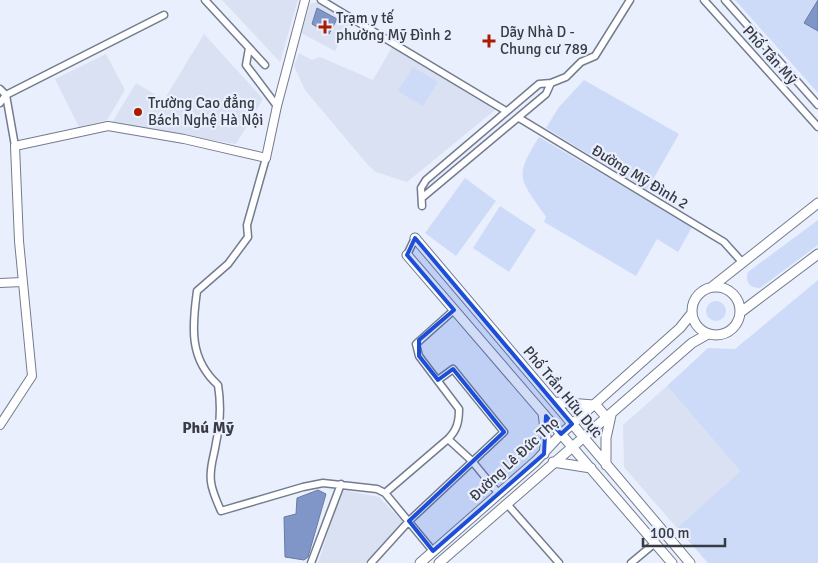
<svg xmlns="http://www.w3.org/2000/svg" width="818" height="563" font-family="Signika,sans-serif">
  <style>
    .built { fill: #d9e1f2 }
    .green { fill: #cddbf9 }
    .water { fill: #8096c9; stroke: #6a7ba1 }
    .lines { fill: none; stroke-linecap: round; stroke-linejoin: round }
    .minor-casing { stroke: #737c8f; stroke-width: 9 }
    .tertiary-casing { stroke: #737c8f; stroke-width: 10 }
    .secondary-casing { stroke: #737c8f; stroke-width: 11 }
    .minor { stroke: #fff; stroke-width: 6 }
    .tertiary { stroke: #fff; stroke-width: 8 }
    .secondary { stroke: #fff; stroke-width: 9 }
    .marked { fill: #1d4ed8; fill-opacity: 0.2; stroke: #1d4ed8; stroke-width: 4; stroke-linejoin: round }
    .poi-dot { fill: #aa1b00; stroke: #e9effc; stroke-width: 2 }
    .labels { text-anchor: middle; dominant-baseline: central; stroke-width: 4.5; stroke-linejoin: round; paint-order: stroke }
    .poi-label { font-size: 15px; fill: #383b44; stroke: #e9effc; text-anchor: start }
    .street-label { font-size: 15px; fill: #383b44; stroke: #e9effc }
    .neighbourhood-label { font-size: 16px; font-weight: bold; fill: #383b44; stroke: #e9effc }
  </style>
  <rect width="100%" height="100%" fill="#e9effc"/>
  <path class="built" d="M222,0H298L280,62Z
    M318,2L350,22L335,51L301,33L310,4Z
    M204,34L263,99L236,144L111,124L136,83L164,100Z
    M392,47L495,110L407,182L376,172L368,165L305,90L294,66L299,53L312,60L320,57L373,80Z
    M106,54L125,90L107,120L79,127L55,79Z
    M667,386L742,471L677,528L624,467L623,425Z
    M342,490L379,497L403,522L365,563H318Z"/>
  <path class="green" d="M735,0H818V93Z
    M413,67L438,82L423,106L398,91Z
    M584,80L679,134L647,190L546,128L559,107Z
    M539,137L692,227L678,252L657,239L636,276L544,222L546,217C520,179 513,178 539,137Z
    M465,178L496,201L456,256L425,233Z
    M500,206L536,230L509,272L473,248Z
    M818,220V245L760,288C749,288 745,282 748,272Z
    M818,280V563H708L677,528L741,471L667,386L708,348L735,349Z
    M706 311a10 10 0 1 1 20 0a10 10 0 1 1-20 0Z"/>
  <path class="water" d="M818,0V31L804,23Z
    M317,8L337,19L329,34L312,24Z
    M318,490L326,494L308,557L304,560L285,557L284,517L296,514L297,498Z"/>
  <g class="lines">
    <g class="minor-casing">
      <path id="minor" d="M205,0L265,65
        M321,0L506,111
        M704,0L818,127
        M725,0L818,105
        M249,48L246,65L277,106
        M551,83L566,77L581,62L595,56L630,0
        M0,89L6,95L15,146
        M0,103L6,95L164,15
        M519,118L724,242L742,262
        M266,158L247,225L248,237L228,264L197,291C192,327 189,359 218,385C221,403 220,425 216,443C214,457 209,468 211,482C212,491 217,502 221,511L303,487L323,483L377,489L385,493L433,551
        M422,206L421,188L426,180L539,84L551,83L546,94L423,197
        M407,255L415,238
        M448,439C457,430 459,422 459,409L419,356L416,344L454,310
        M385,493L448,439L472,461L499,494
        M507,504L559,563
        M311,563L341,484
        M371,563L409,521L504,432L453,369L438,380
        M631,563L655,543"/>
    </g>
    <g class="tertiary-casing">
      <path id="tertiary" d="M0,283L22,282
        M0,425L32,376L19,241L15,146L108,126L184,139L266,158L277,106L305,0"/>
    </g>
    <g class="secondary-casing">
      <path id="secondary" d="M415,238L690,563
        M407,255L672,563
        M713,286L818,203
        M692 311a24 24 0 1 1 48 0a24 24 0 1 1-48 0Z
        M741,312L818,254
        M554,402L594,405
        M595,404L607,418
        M543,413L546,437L544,454
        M553,462L591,468
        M606,465V438L611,415
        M420,563L536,461L561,434L680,328L692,313
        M439,563L692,343L708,334"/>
    </g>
    <use href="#minor" class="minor"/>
    <use href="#tertiary" class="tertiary"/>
    <use href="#secondary" class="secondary"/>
  </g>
  <path class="marked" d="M415,238L572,424L561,434L546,416L544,454L433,551L409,521L504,432L453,369L438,380L419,356V340L454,310L407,255Z"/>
  <g class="poi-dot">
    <path d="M322.5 19.5h5v5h5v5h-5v5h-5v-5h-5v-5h5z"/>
    <path d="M486.5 33.5h5v5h5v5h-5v5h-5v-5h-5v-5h5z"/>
    <circle cx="138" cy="112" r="5"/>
  </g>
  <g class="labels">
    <g class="poi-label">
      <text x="336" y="18">Trạm y tế<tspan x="336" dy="17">phường Mỹ Đình 2</tspan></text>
      <text x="500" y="32">Dãy Nhà D -<tspan x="500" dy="17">Chung cư 789</tspan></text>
      <text x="148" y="103">Trường Cao đẳng<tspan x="148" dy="17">Bách Nghệ Hà Nội</tspan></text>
    </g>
    <g class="street-label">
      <text transform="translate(770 55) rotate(48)">Phố Tân Mỹ</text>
      <text transform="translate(640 177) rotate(31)">Đường Mỹ Đình 2</text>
      <text transform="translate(563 392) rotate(50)">Phố Trần Hữu Dực</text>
      <text transform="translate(514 459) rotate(-43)">Đường Lê Đức Thọ</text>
    </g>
    <g class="neighbourhood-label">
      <text x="208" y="428">Phú Mỹ</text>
    </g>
  </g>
  <path d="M643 538v8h82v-8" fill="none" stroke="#383b44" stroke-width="2.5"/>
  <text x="650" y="538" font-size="15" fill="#383b44" stroke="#e9effc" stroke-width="4" paint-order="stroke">100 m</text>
</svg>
